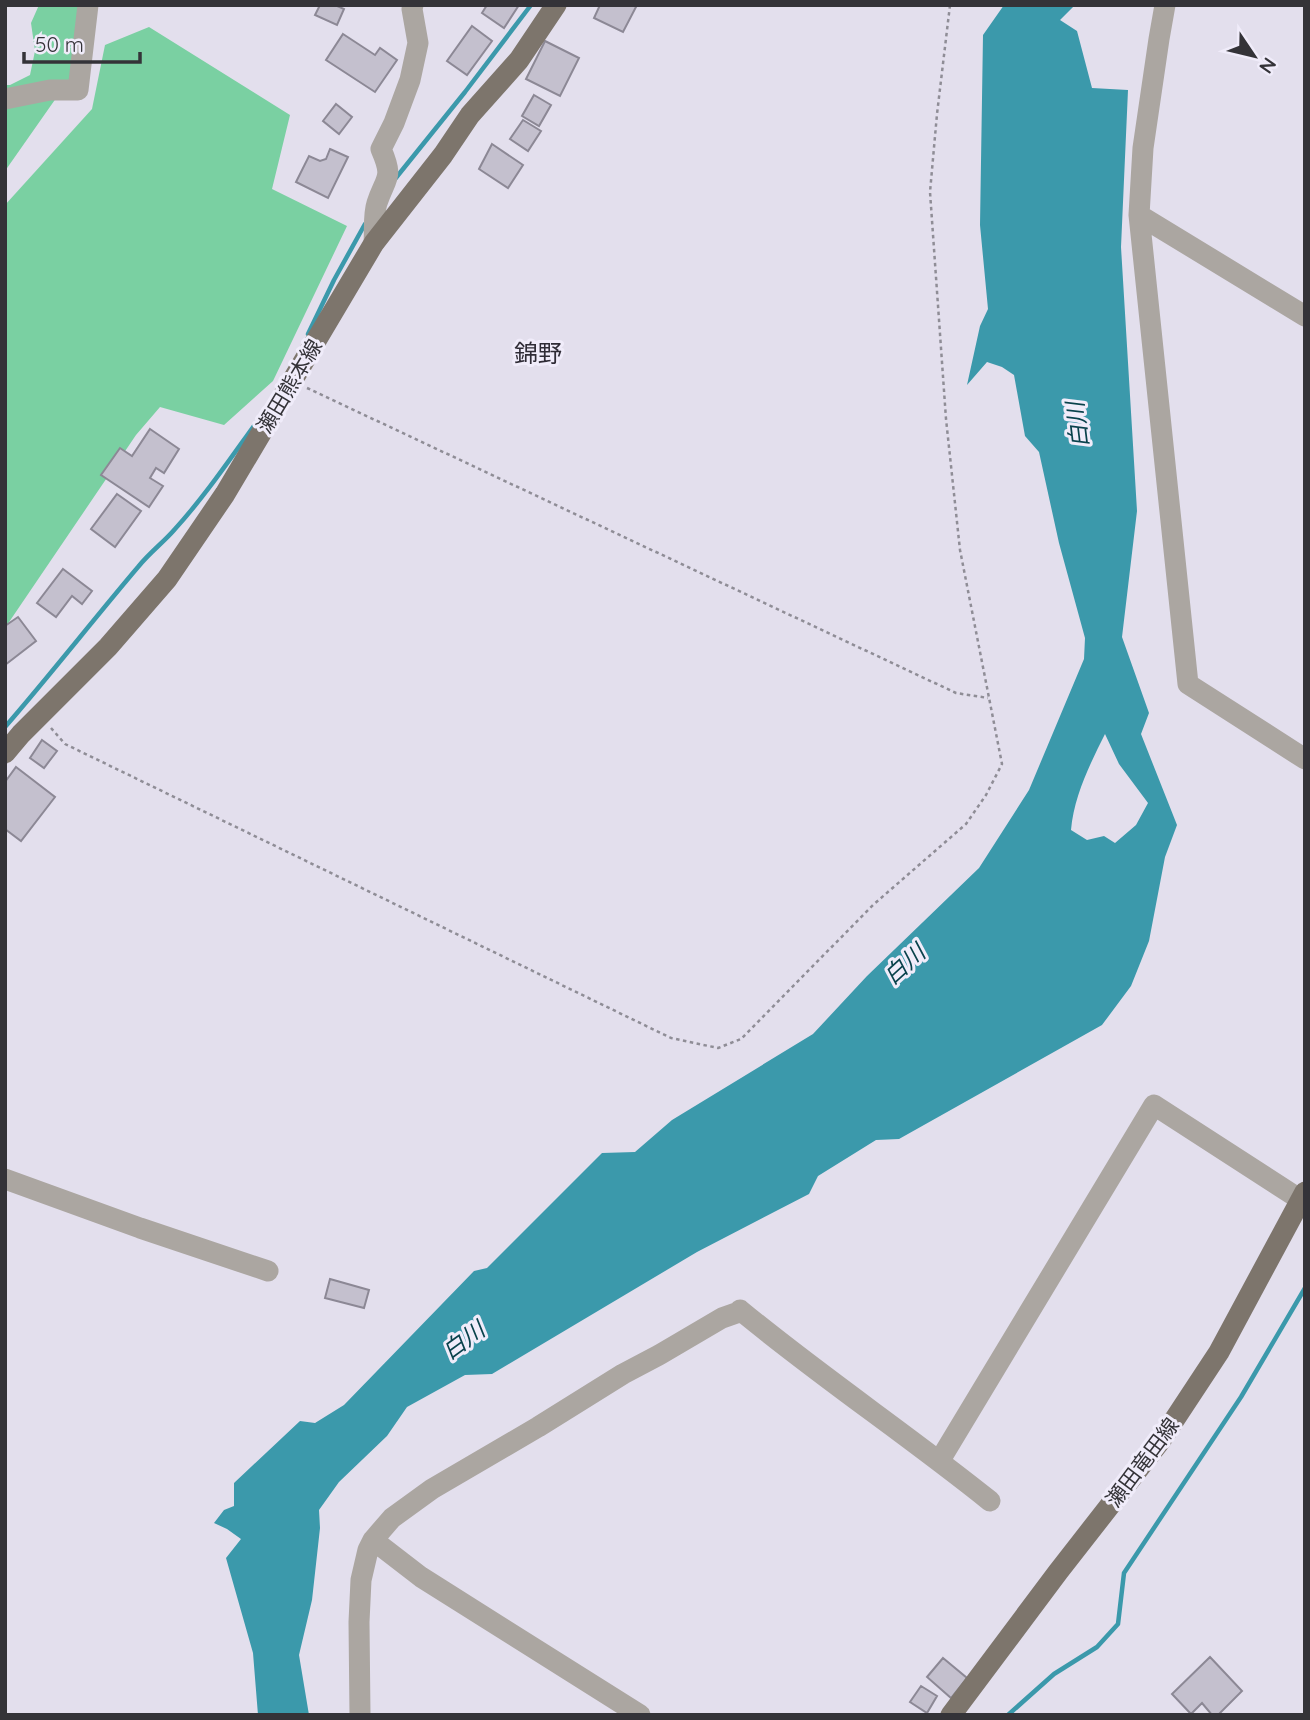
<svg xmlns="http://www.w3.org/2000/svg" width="1310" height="1720" font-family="Quicksand,'Noto Sans JP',sans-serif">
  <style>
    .green { fill: #7ad0a2 }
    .water { fill: #3b99ab; fill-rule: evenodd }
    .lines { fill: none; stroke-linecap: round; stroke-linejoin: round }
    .stream { stroke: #3b99ab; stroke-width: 4.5 }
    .building { fill: #c4c0ce; stroke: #8c8895; stroke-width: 2 }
    .path { stroke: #8f8d96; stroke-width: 2.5; stroke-dasharray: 3.5 3.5; stroke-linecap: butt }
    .minor { stroke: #aba6a1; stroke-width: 21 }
    .major { stroke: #7d756c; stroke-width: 21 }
    .labels { text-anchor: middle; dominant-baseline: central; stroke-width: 6; stroke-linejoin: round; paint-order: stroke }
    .street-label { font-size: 21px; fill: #343338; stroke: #f0ecfa }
    .water-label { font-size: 23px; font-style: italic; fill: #09424c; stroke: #f0ecfa }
    .quarter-label { font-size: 24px; fill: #2f2c36; stroke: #f0ecfa }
  </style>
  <rect width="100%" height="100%" fill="#e3dfed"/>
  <path class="green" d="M39,5H84L87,54L5,171V85H10L30,75L35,51L31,23Z
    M149,27L290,115L272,189L347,226L273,381L224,425L160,407L136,435L5,628V205L92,109L105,45Z"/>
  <path class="water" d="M1004,5H1075L1060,20L1077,31L1092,88L1128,90L1121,247L1137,511L1122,637L1149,713L1141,734L1177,825L1165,857L1149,941L1131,986L1102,1025L899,1139L876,1140L818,1176L809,1194L697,1252L492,1374L465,1375L407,1407L387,1436L339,1482L319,1510L320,1528L312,1600L299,1655L309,1715H258L253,1653L226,1558L241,1539L227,1529L214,1523L224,1510L234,1506V1483L300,1421L315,1423L344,1405L474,1271L487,1268L602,1153L635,1152L672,1120L813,1034L867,976L979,868L1029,790L1084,659L1085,638L1059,543L1039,452L1025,436L1014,375L1002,367L987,362L967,385L980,326L988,309L980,225L983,35ZM1105,734L1119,764L1148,803L1136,825L1115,843L1104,836L1087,840L1071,830C1074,796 1090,764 1105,734Z"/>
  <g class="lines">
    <path class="stream" d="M395,179L465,92L531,5
      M308,334L334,280L365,224
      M5,727C51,674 93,620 138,567C150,552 164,542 175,529C205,496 230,459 256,423
      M1008,1715L1054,1674L1097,1647L1118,1624L1124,1573L1241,1397L1305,1288"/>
  </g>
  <path class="building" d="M320,5H335L344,9L337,25L315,15Z
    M487,5H519L504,28L482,13Z
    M600,5H637L623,32L594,18Z
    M472,26L492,41L467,75L447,61Z
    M343,34L375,55L380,48L397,60L375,92L326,60Z
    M545,41L579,58L560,96L526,79Z
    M534,95L551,105L539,126L522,116Z
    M336,104L352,117L339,134L323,121Z
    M523,120L541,131L528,151L510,139Z
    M492,144L523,165L508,188L479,169Z
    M330,149L348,157L328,198L296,182L309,156L320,161L326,159Z
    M150,429L179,449L164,473L156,468L150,478L163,486L149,507L101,475L120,448L132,456Z
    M117,494L141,511L115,547L91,529Z
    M63,569L92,591L82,604L72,596L56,617L37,603Z
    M18,617L36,641L5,665V626Z
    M42,740L57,751L44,768L30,758Z
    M16,767L55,797L21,841L5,829V782Z
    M330,1279L369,1290L364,1308L325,1298Z
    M1210,1657L1242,1691L1218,1715H1212L1202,1703L1191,1714L1172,1694Z
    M943,1658L967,1678L951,1698L927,1677Z
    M921,1686L937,1696L927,1713L910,1702Z"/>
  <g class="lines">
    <path class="path" d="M307,388L956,693L988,698
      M51,728L65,744L671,1038L718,1048L741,1039L873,905L966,824L986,795L1002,764L960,550L946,419L930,192L937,114L950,5"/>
    <path class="minor" d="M1165,5L1159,39L1143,148L1139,215L1188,684L1305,759
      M5,99L50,90H78L88,5
      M1139,215L1305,316
      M374,243C375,231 373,215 377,203C386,176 394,179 381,149L394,123L410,80L418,43L412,9L413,5
      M5,1179L140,1228L268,1271
      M940,1460L1154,1105L1301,1200
      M373,1540L421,1577L640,1715
      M360,1715L359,1622L361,1580L368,1550L373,1540L392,1518L432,1489L538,1427L623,1374L659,1355L722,1318L739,1312L740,1310C821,1377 908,1435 990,1501"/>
    <path class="major" d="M5,753L21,734L108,647L167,579L225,494L374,243L443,155L470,115L519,60L556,5
      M951,1715L1058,1572L1161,1440L1219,1352L1305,1192"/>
  </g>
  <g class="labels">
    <g class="street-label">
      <text transform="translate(289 386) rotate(-59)">瀬田熊本線</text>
      <text transform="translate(1142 1462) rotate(-53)">瀬田竜田線</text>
    </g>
    <g class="water-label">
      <text transform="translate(1077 425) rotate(-97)">白川</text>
      <text transform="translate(904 964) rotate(-42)">白川</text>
      <text transform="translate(463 1340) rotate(-36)">白川</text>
    </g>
    <g class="quarter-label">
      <text x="538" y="353">錦野</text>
    </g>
  </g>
  <rect width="1310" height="1720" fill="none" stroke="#343338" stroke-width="14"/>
  <g transform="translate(1254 56) rotate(125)" stroke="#f0ecfa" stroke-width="5" paint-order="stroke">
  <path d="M0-5L12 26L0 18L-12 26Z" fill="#343338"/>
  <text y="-10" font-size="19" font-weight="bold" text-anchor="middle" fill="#343338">N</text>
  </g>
  <path d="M24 52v10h116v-10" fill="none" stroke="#343338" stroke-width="3.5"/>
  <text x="35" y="52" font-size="21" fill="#343338" stroke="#f0ecfa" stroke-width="5" paint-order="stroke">50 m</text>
</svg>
